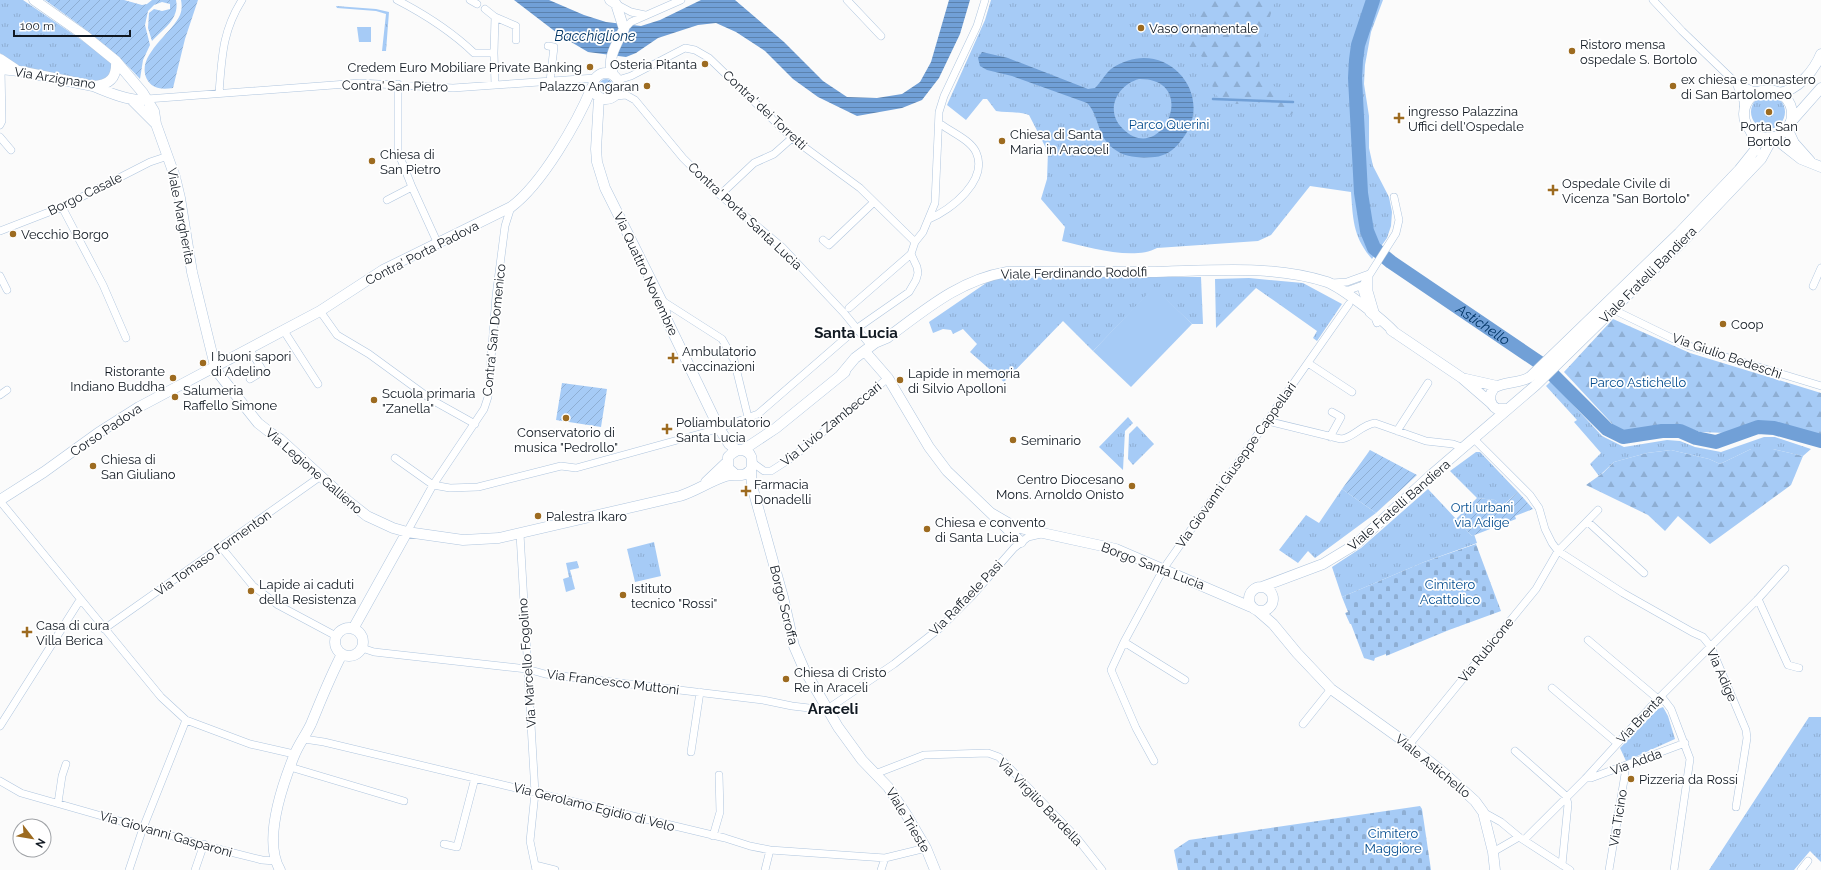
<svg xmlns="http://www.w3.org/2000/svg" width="1821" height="870" font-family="Raleway,sans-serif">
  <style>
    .grass { fill: url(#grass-tufts) }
    .forest { fill: url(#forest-firs) }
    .cemetery { fill: url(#cemetery-stones) }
    .garden { fill: url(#garden-furrows) }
    .pitch { fill: #a6cbf6 }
    .water { fill: url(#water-rules); fill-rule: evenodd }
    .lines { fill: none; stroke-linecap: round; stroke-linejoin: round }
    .stream { stroke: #71a0d7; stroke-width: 2.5 }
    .river { stroke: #71a0d7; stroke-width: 14 }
    .street-casing { stroke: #afc5de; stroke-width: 8 }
    .secondary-casing { stroke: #afc5de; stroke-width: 11 }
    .street { stroke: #fff; stroke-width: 7 }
    .secondary { stroke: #fff; stroke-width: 10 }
    .poi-dot { fill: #9d6b20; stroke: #fff; stroke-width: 1.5 }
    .labels { text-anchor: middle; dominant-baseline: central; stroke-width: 3.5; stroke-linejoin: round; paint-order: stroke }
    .poi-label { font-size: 13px; fill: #111922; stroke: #fff; text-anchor: start }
    .street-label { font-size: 13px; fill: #111922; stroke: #fff }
    .park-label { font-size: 13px; fill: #044d8f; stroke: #fff }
    .water-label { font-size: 14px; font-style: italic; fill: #003465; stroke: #fff }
    .quarter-label { font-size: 15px; font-weight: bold; fill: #111922; stroke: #fff }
  </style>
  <defs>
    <pattern id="grass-tufts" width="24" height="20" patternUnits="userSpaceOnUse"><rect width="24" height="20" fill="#a6cbf6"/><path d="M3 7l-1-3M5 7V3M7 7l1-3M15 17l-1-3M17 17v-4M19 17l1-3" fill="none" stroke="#8eaed3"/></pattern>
    <pattern id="forest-firs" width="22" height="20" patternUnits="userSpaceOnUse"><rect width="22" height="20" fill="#a6cbf6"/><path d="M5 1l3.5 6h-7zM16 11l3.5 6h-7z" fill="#8eaed3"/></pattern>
    <pattern id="cemetery-stones" width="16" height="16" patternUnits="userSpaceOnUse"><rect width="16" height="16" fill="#a6cbf6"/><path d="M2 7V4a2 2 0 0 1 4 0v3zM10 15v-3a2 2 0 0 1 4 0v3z" fill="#8eaed3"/></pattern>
    <pattern id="garden-furrows" width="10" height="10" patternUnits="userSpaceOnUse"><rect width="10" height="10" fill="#a6cbf6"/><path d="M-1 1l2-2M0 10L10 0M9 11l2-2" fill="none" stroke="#8eaed3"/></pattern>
    <pattern id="water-rules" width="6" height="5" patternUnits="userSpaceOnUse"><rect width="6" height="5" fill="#71a0d7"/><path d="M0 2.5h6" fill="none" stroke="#5b82ae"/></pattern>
  </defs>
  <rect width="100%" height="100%" fill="#fbfbfb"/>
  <path class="grass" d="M0,0H23L96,50L110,62L113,67V72L103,81H93L19,66L12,63L0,53Z
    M991,0H1383L1371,32L1365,65L1364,84L1369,116V148L1373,166L1389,197L1392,212L1391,226L1387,238L1372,259C1353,237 1353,219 1351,192L1310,186L1271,235L1258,241L1157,248C1133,261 1088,247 1062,241L1065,227L1041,199L1047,179L1048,152L1029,115C1018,111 1007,113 996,111L987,99H983L966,120L947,105L985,20Z
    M336,6L376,9L389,12L386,51H382L386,14L376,11L337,8Z
    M357,27H371V42H359Z
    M1751 112a17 17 0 1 1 34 0a17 17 0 1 1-34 0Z
    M1053,277H1201L1203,324H1192L1154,288L1093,351L1063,321L1004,382L970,352L977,344L963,329L953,334L951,330L943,329L933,333L929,322L992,279Z
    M1249,278L1303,283L1342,304L1317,341L1313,338L1317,331L1256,288L1216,328L1215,279Z
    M1551,381L1602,436L1624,447L1667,440L1680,441L1695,447L1721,452L1764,437H1775L1811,449L1803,456L1773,449H1751L1720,464L1709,459L1671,450L1647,453L1614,462L1599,476L1590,464L1601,453L1574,422L1577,420L1546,386Z
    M1128,417L1133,423L1125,431L1123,470L1099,447Z
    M1137,426L1154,444L1133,465L1128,459L1129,434Z
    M1476,452H1480L1518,492L1501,507L1495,500L1477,498L1450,471Z
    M1342,489L1376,513L1315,558L1308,551L1298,563L1279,550L1306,515L1319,523Z
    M1428,489L1472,536L1474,534L1477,543L1424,562L1342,597L1332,567L1361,548Z
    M654,542L661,576L635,582L627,549Z
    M577,561L579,568L570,570L575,589L566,592L563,579L569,577L566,563Z
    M1663,707L1668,716L1675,739L1626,761L1620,748L1658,709Z
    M1809,717H1821V862L1810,851L1794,870H1709Z"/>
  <path class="forest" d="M1199,0H1275L1259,53L1260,82C1269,87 1280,86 1289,92L1293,113L1290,115C1281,111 1272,105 1262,103C1248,101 1235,108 1222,100C1209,92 1213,76 1207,64C1200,51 1195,54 1187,46L1197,12Z
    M1613,319L1690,353L1821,393V436L1761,422L1726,433L1700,432L1677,424L1631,433L1619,431L1564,372Z
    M1751,449H1773L1803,456L1791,485L1710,544L1678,516L1665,531L1648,515L1586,485L1603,473L1614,462L1647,453L1671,450L1709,459L1720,464Z"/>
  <path class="cemetery" d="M1476,544L1501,611L1449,630L1386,656V654L1375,658L1374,661L1364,658L1351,624H1350L1345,613L1348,612L1342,597L1424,562Z
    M1420,806L1422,809L1431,870H1178L1174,850L1189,840Z"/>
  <path class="garden" d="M45,0H124L142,5L147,4L152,0H176C180,19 163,29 152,41L148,28L149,13L154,9L162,11L170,9V4L162,2L154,5L148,11L145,25L150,45L143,60L140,79C113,48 78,24 45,0Z
    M181,0H198L185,39L173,88C164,89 154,90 148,81C133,57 172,34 180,15C182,10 182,5 181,0Z
    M599 86a7 7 0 1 1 14 0a7 7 0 1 1-14 0Z
    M562,383L607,389L601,427L556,420Z
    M1370,450L1417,475L1376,513L1342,489Z
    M1518,492L1533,509L1515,516L1516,519L1472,536L1456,519L1477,498L1495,500L1502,507Z"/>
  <path class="pitch" d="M1154,287L1192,324L1131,387L1093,351Z"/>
  <path class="water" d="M514,0H549L584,15L606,22L641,26L660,20L701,0H735L784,42L823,81L847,97L877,98L902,94L920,82L931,62L949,0H970L960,34L939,78L922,100L902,108L857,116L818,97L793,79L765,51L736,32L716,23L698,25L658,38L636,53L626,57L588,52L561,36Z
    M982,52L1008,58L1088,89L1095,88C1101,82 1105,74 1111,69C1164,32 1220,96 1180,142C1174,150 1165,156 1155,157C1140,158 1126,158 1114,149C1096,136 1100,116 1087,103L1012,76L987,70L980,66L978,58ZM1139,79C1201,78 1162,167 1123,129C1104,111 1117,85 1139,79Z"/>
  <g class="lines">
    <path class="stream" d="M1213,99L1293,102"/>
    <path class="river" id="s1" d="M1373,0L1358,45L1356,60L1355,78L1361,193L1367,231L1374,248L1391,262L1543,365L1607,429L1623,437L1662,431H1680L1696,438L1716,442L1758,427L1774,428L1821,441"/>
    <g class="street-casing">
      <path id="street" d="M397,0C426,15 451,31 474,53H494
        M470,0L477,4
        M847,0L881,36
        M1653,0L1682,31L1736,83L1743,101L1744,111
        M616,4L631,12L645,15
        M485,9L495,17
        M624,29L631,22L681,0
        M548,46L554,47L550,81
        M618,80L631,76L685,48L695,50L709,58L792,138L860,188L915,242
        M1736,83L1752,90L1762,91
        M495,85L494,53L495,17L516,26V40
        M219,93C222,57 222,32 242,0
        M616,96L626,95L635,100L683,158L720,195L782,247L844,313L871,346
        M147,99L360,83L453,88L595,78
        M0,125L2,121L1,69
        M0,137L11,150
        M412,187L438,244
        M720,195L754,163L774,154L792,138
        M387,200L412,187L398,152V84
        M62,207L103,285L126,338
        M929,219C951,210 989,180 976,152C970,140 953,133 942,125
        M0,231L62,207L150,162L168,156
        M823,240L829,245L874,202
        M911,254L915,242L923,232L935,203L939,112L944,96L977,26L985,0
        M0,276L7,290
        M1369,276V291L1376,315
        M1332,283L1347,282L1369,274
        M1813,286L1821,268
        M1342,290H1349L1363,285
        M661,300L722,339L734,360L748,417
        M849,308L911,254
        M1614,310L1686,345L1821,386
        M320,311L337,335L369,354L432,400L475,424
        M1377,323L1375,318L1369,313L1362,290L1363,285L1396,233L1399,220L1394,197
        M284,331L318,384
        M249,348L263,371L250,379
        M1308,363L1352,392
        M0,395L7,390
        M1267,421L1341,439C1353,438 1361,425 1375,423L1426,441L1453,444L1464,448
        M1397,431L1428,383
        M1330,437L1341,417L1332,412
        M1474,439L1530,495L1539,508L1545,529L1552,543L1558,551L1623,593L1692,632L1703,637L1711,647L1746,730L1747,738L1736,807
        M395,458L433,485L450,488L478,487L561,466L576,468L714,430L758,414L856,329L909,292L916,280L918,273L917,267L911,254
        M753,463L764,471H771L793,457L888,378
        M0,501L161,697L186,720L250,744L294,754
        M1588,522L1644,573
        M407,532L433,485L484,409L488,397L496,296L505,226L511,207
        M520,534L535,793L530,841L536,870
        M221,547L253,586L278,605L336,636
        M1758,599L1788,665L1799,668
        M104,629L321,476
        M1588,640L1658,699
        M1124,642L1185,680
        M362,648L374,652L527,669L545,674L763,700L792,706L826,710L894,664L940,628L971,597L1014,548L1028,537L1041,534
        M1552,688L1617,743
        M1661,696L1671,709L1690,759L1674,870
        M1303,724L1331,689
        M0,726L80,600
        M304,739L324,742L725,838L750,846L770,850L885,858L926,848
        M1409,745L1536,589L1558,551L1598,510
        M1515,751L1566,796L1568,804L1562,865
        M691,752L700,692
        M1154,761L1136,728L1111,670L1124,642L1164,568L1349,304
        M290,767L404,801
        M875,774L924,755L988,753L999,757L1076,837L1102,870
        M1586,778H1591L1685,743
        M0,781L21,793L214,848L262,860L275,861
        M58,803L62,776L66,764
        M1483,812L1501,822L1519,837L1570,870
        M713,836L720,812L719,775
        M1524,840L1586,778L1658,699L1758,599L1785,569
        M444,844L457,847L475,778
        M1493,852L1519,837
        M535,865L555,870
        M129,870L143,828L186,720
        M195,870L204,844
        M765,870L770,850
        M881,870L885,858
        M1609,870L1625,774L1624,766
        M1801,870L1808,861"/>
    </g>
    <g class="secondary-casing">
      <path id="secondary" d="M34,0L84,35L116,61L143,93L154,111L156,124L175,177L180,198L192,272L215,366L219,374L258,423L272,434L280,439L348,501L367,516L393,528L407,532L463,540L499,538L680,496C696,491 710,481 726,476C736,473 744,479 751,469
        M610,0L616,4L624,29C617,43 605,61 614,76
        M0,59L15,69
        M0,69L19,71L93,86C110,85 117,78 116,61
        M593 86a13 13 0 1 1 26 0a13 13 0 1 1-26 0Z
        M93,86C107,92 133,103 147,99
        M1744 114a24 24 0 1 1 48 0a24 24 0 1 1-48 0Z
        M1779,93C1798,90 1814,71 1821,54
        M599,98L596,149L597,162L605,188L664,306L666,318L719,428L729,444L737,450
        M131,99L155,123
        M1790,123L1821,88
        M1787,128L1794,143L1810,161
        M1773,137L1801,159L1821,167
        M1391,330L1462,378L1492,404
        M868,355L888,378L929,447L947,471L1021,542
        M840,376L855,358L875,343L887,338C925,310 959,280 1007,272C1054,271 1102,272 1149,272C1208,271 1271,264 1327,282C1341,287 1385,321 1395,333
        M1466,379L1497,386
        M1508,409H1497C1489,404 1488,396 1494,388C1504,381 1519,384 1530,377L1679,233L1739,170L1755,150L1756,142L1749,128
        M743,450L776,428L845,372
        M736,475L728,468V457C732,453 736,449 742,450C756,453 751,464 751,474C751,478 752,482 752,486L783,597L794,646L804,669L838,727L862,760L888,787L906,814L926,848L935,870
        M706,482L727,462
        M0,500L44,472L98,433L139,407L320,311L383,270L511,207C542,184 577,123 592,87
        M991,513L1015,527L1116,549L1251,607
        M1262,587L1323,564L1356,544L1430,476L1536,385L1685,239L1741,180L1761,159L1773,137
        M1249 599a12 12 0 1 1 24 0a12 12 0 1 1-24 0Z
        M1258,611L1273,624L1297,653L1331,689L1409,745L1444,773L1475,801L1483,812L1493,852L1495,870
        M335 642a14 14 0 1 1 28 0a14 14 0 1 1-28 0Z
        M353,629L407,532
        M280,870C263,841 282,786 294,756C298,745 306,735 311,724C321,700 330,677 342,654"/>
    </g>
    <use href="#street" class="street"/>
    <use href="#secondary" class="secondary"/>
  </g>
  <g class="poi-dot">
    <circle cx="1141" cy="28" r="4"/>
    <circle cx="1572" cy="51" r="4"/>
    <circle cx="705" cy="64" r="4"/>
    <circle cx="590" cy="67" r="4"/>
    <circle cx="647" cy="86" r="4"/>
    <circle cx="1673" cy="86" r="4"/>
    <circle cx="1769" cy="112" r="4"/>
    <path d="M1397 112h4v4h4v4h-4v4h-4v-4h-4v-4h4z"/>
    <circle cx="1002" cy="141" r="4"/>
    <circle cx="372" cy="161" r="4"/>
    <path d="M1551 184h4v4h4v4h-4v4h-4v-4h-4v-4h4z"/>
    <circle cx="13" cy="234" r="4"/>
    <circle cx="1723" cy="324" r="4"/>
    <path d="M671 352h4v4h4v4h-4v4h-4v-4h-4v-4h4z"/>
    <circle cx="203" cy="363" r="4"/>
    <circle cx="173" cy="378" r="4"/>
    <circle cx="900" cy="380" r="4"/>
    <circle cx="175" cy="397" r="4"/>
    <circle cx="374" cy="400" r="4"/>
    <circle cx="566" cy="418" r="4"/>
    <path d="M665 423h4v4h4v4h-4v4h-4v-4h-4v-4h4z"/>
    <circle cx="1013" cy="440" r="4"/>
    <circle cx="93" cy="466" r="4"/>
    <circle cx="1132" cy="486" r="4"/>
    <path d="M744 485h4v4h4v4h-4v4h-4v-4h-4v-4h4z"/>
    <circle cx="538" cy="516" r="4"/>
    <circle cx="927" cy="529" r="4"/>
    <circle cx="251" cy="591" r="4"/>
    <circle cx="623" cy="595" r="4"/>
    <path d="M25 626h4v4h4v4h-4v4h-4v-4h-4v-4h4z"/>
    <circle cx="786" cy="679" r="4"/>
    <circle cx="1631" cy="779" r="4"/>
  </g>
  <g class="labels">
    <g class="poi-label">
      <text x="1149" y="28">Vaso ornamentale</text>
      <text x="1580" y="44">Ristoro mensa<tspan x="1580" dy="15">ospedale S. Bortolo</tspan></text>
      <text x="697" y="64" text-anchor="end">Osteria Pitanta</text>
      <text x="582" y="67" text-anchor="end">Credem Euro Mobiliare Private Banking</text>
      <text x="1681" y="79">ex chiesa e monastero<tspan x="1681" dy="15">di San Bartolomeo</tspan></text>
      <text x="639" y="86" text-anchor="end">Palazzo Angaran</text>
      <text x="1408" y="111">ingresso Palazzina<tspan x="1408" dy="15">Uffici dell'Ospedale</tspan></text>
      <text x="1769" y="126" text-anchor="middle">Porta San<tspan x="1769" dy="15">Bortolo</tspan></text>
      <text x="1010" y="134">Chiesa di Santa<tspan x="1010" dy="15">Maria in Aracoeli</tspan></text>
      <text x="380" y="154">Chiesa di<tspan x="380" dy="15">San Pietro</tspan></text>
      <text x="1562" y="183">Ospedale Civile di<tspan x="1562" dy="15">Vicenza "San Bortolo"</tspan></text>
      <text x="21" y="234">Vecchio Borgo</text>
      <text x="1731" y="324">Coop</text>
      <text x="682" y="351">Ambulatorio<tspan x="682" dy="15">vaccinazioni</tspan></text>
      <text x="211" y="356">I buoni sapori<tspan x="211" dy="15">di Adelino</tspan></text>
      <text x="165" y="371" text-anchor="end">Ristorante<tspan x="165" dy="15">Indiano Buddha</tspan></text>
      <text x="908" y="373">Lapide in memoria<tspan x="908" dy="15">di Silvio Apolloni</tspan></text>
      <text x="183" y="390">Salumeria<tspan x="183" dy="15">Raffello Simone</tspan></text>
      <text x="382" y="393">Scuola primaria<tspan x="382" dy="15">"Zanella"</tspan></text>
      <text x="676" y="422">Poliambulatorio<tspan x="676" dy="15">Santa Lucia</tspan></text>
      <text x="566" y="432" text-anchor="middle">Conservatorio di<tspan x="566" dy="15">musica "Pedrollo"</tspan></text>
      <text x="1021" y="440">Seminario</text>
      <text x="101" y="459">Chiesa di<tspan x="101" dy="15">San Giuliano</tspan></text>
      <text x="1124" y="479" text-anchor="end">Centro Diocesano<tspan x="1124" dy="15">Mons. Arnoldo Onisto</tspan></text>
      <text x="754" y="484">Farmacia<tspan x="754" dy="15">Donadelli</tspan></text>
      <text x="546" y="516">Palestra Ikaro</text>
      <text x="935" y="522">Chiesa e convento<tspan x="935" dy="15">di Santa Lucia</tspan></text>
      <text x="259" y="584">Lapide ai caduti<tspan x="259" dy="15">della Resistenza</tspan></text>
      <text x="631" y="588">Istituto<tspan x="631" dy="15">tecnico "Rossi"</tspan></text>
      <text x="36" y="625">Casa di cura<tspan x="36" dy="15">Villa Berica</tspan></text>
      <text x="794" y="672">Chiesa di Cristo<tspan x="794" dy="15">Re in Araceli</tspan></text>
      <text x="1639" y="779">Pizzeria da Rossi</text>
    </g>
    <g class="street-label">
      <text transform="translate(55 78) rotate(9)">Via Arzignano</text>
      <text transform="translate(395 86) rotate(1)">Contra' San Pietro</text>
      <text transform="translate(765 110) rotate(43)">Contra' dei Torretti</text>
      <text transform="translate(85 194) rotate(-26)">Borgo Casale</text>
      <text transform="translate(181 216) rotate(79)">Viale Margherita</text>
      <text transform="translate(745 216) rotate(43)">Contra' Porta Santa Lucia</text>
      <text transform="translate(422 253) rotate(-27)">Contra' Porta Padova</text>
      <text transform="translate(1074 273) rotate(-1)">Viale Ferdinando Rodolfi</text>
      <text transform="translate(646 274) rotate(65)">Via Quattro Novembre</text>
      <text transform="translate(1648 275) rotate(-45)">Viale Fratelli Bandiera</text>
      <text transform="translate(494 330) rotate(-84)">Contra' San Domenico</text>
      <text transform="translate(1727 356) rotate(19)">Via Giulio Bedeschi</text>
      <text transform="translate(831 424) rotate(-39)">Via Livio Zambeccari</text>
      <text transform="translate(106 430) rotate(-34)">Corso Padova</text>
      <text transform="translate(1236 465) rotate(-55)">Via Giovanni Giuseppe Cappellari</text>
      <text transform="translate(314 471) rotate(41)">Via Legione Gallieno</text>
      <text transform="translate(1399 505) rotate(-41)">Viale Fratelli Bandiera</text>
      <text transform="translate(213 553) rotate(-35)">Via Tomaso Formenton</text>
      <text transform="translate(1153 566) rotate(21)">Borgo Santa Lucia</text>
      <text transform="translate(966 598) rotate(-46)">Via Raffaele Pasi</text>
      <text transform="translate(784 605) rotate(76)">Borgo Scroffa</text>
      <text transform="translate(1486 650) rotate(-51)">Via Rubicone</text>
      <text transform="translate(527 663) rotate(-94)">Via Marcello Fogolino</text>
      <text transform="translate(1722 675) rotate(66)">Via Adige</text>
      <text transform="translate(613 682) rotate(7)">Via Francesco Muttoni</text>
      <text transform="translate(1640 719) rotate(-47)">Via Brenta</text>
      <text transform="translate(1636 762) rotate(-20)">Via Adda</text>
      <text transform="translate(1433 766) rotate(39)">Viale Astichello</text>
      <text transform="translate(1040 802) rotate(46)">Via Virgilio Bardella</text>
      <text transform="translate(594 807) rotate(14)">Via Gerolamo Egidio di Velo</text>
      <text transform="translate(1618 818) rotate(-81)">Via Ticino</text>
      <text transform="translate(908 820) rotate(59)">Viale Trieste</text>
      <text transform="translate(166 834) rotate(16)">Via Giovanni Gasparoni</text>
    </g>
    <g class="park-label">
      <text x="1169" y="124">Parco Querini</text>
      <text x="1638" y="382">Parco Astichello</text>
      <text x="1482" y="507">Orti urbani<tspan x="1482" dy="15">via Adige</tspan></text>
      <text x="1450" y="584">Cimitero<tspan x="1450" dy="15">Acattolico</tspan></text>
      <text x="1393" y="833">Cimitero<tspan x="1393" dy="15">Maggiore</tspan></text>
    </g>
    <g class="water-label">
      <text x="595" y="36">Bacchiglione</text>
      <text stroke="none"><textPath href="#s1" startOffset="386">Astichello</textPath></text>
    </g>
    <g class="quarter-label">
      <text x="856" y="333">Santa Lucia</text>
      <text x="833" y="709">Araceli</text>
    </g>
  </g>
  <g transform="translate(32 838) rotate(121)"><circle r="19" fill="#ffffff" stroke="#a0a3a7"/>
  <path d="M0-3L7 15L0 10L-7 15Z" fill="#9d6b20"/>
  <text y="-6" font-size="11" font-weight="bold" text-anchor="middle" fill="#111922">N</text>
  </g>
  <path d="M14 30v6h116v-6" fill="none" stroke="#111922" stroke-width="2"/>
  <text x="20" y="30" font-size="12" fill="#111922" stroke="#ffffff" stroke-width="3" paint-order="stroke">100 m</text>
</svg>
